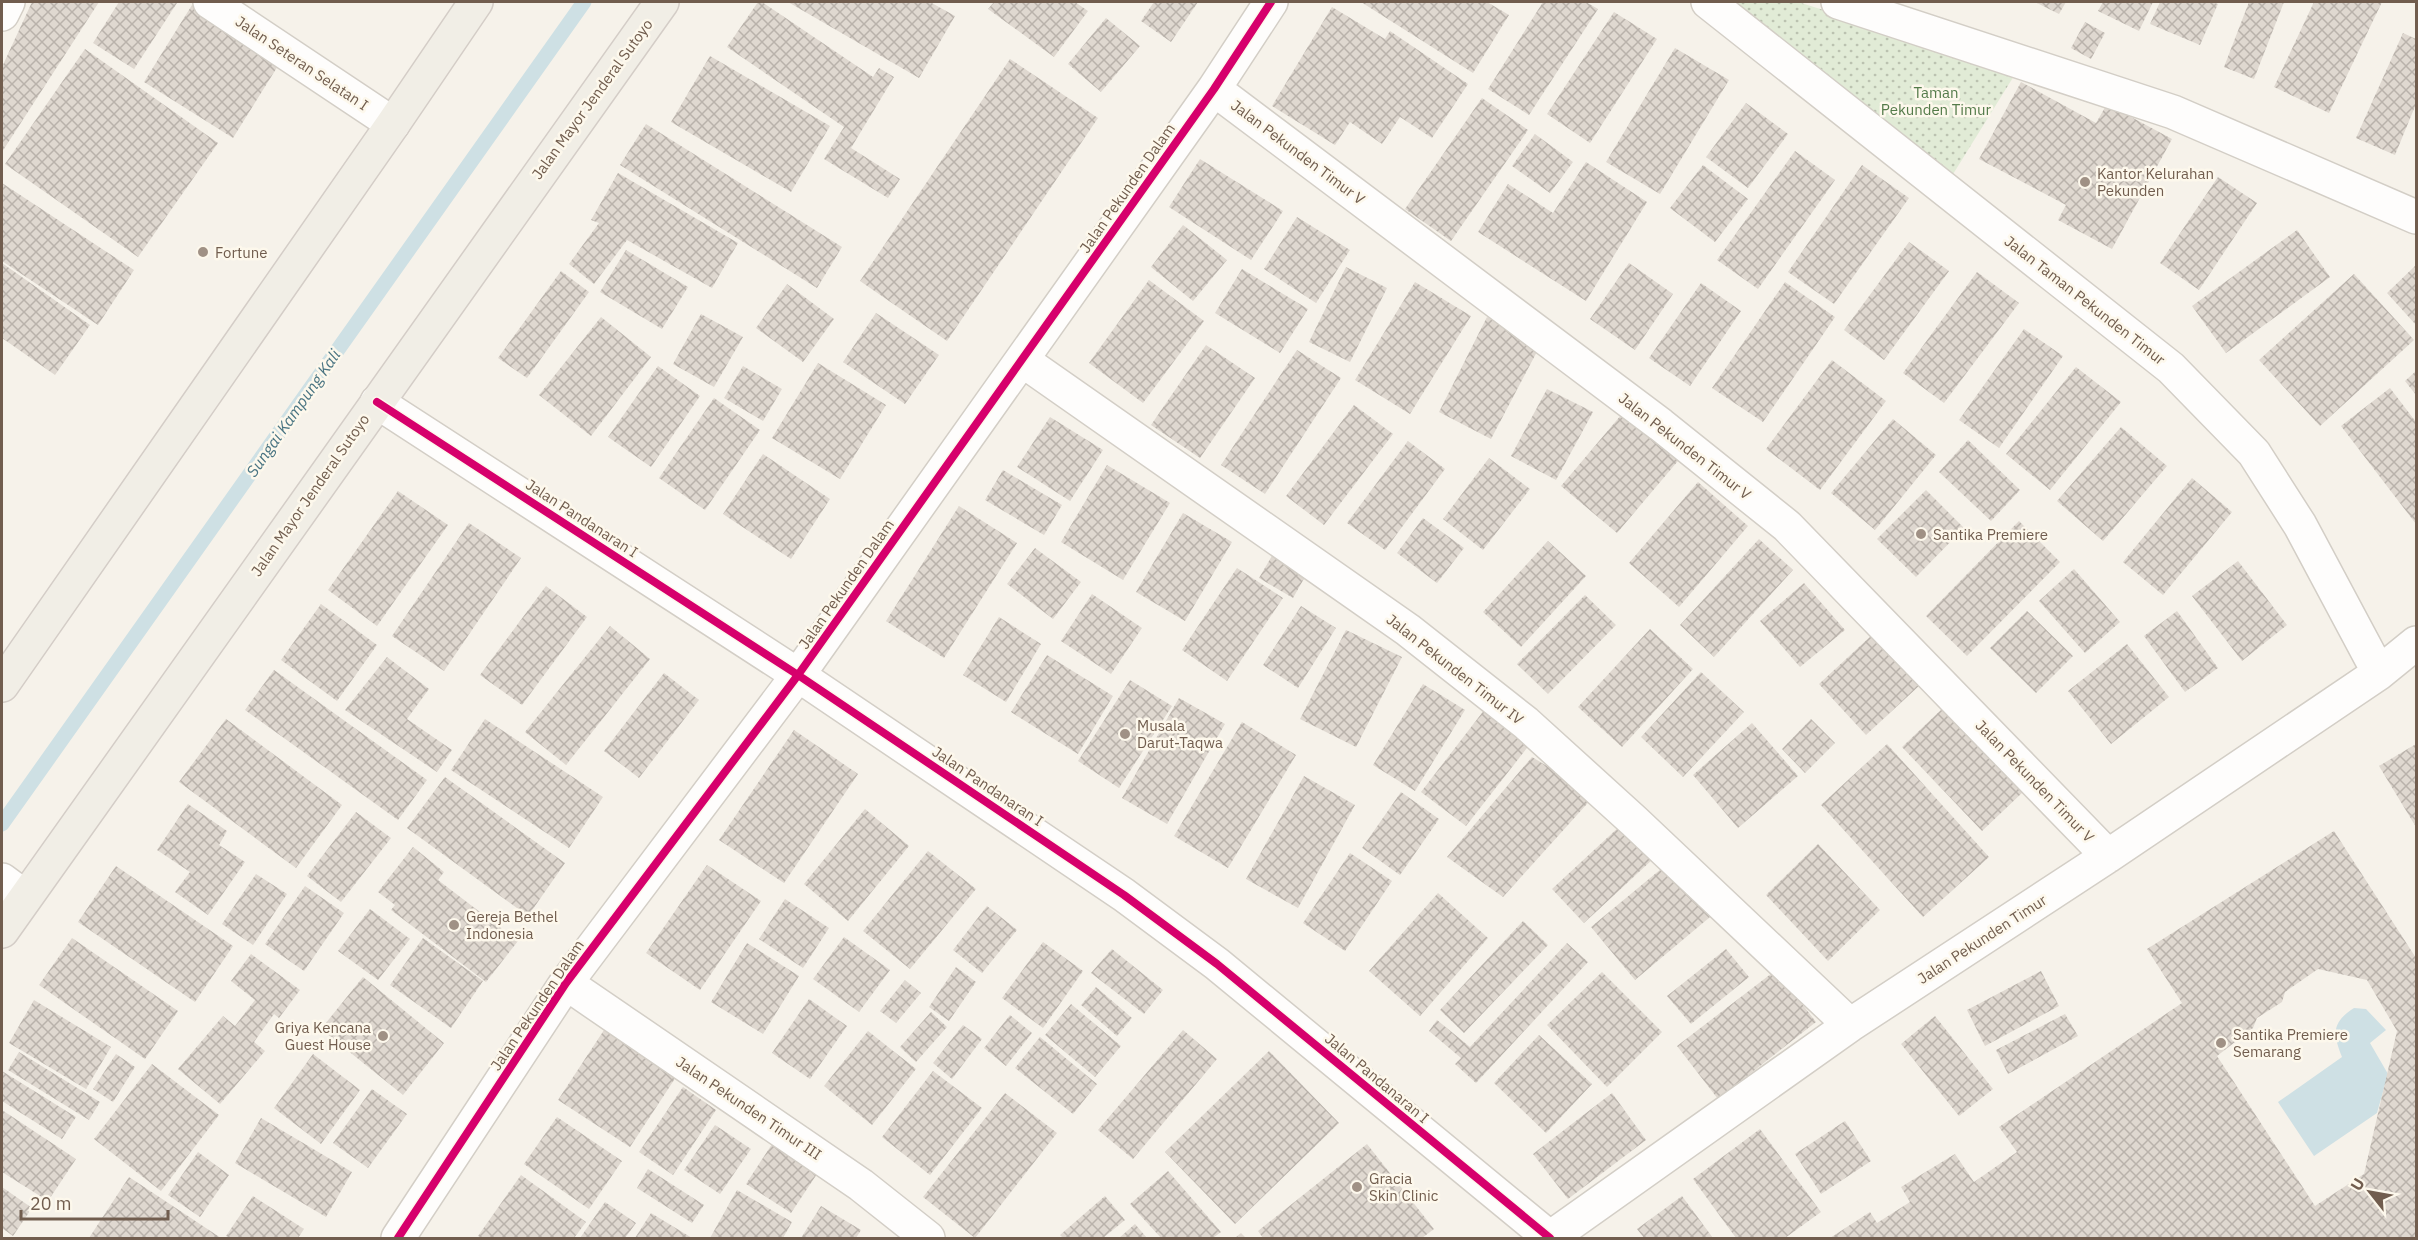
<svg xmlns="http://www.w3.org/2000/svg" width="2418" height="1240" font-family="'IBM Plex Sans',sans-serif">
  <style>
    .park { fill: url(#park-dots) }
    .water { fill: #cee0e4 }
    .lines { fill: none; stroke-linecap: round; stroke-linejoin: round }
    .stream { stroke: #cee0e4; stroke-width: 15 }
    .building { fill: url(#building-cross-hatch); fill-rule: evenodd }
    .minor-casing { stroke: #d3cec6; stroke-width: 36 }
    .major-casing { stroke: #d4cdc7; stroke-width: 36 }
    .minor { stroke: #fefdfc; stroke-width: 33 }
    .major { stroke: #f1eee6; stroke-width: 33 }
    .cycleway-casing { stroke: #fdf8ec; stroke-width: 11 }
    .cycleway { stroke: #d6006c; stroke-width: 8 }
    .poi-dot { fill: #a09185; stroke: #fdf8ec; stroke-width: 2 }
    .labels { text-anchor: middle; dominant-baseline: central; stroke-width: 5; stroke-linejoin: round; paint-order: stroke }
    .street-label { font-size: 15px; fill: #715d4e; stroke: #fdf8ec }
    .park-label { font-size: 15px; fill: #547b4a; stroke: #fdf8ec }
    .poi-label { font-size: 15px; fill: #715d4e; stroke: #fdf8ec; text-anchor: start }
    .water-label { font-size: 16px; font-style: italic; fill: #497482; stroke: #fdf8ec }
  </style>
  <defs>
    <pattern id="park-dots" width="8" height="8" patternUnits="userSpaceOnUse" patternTransform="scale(1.5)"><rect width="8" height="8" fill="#e1ebd6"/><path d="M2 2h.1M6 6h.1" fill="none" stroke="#bbc2b0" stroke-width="1.8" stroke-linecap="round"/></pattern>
    <pattern id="building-cross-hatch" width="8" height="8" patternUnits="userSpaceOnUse" patternTransform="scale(1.5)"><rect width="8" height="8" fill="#dfd8d0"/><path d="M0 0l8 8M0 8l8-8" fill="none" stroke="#b9b2ab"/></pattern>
  </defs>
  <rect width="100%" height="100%" fill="#f6f2ea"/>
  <path class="park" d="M1724,2H1798L2017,71L1950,179Z"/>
  <path class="water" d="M2354,1008L2366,1009L2386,1030L2370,1043L2388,1074L2377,1113L2314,1156L2278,1102L2342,1057C2333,1034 2331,1023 2354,1008Z"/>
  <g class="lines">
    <path class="stream" d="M2,824L584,2"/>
  </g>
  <path class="building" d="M32,2H99L2,152V67Z
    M119,2L177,3L134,69L93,43Z
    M758,2H762L873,77L879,68L894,77L851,148L900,179L888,198L824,159L844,127L727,47Z
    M788,2H930L955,16L919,78Z
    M994,2H1075L1088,11L1054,57L988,9Z
    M1154,2H1198L1171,42L1141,21Z
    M1361,2H1487L1509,15L1473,73Z
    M1543,2H1586L1598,9L1529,115L1488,89Z
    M2035,2H2066L2059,14Z
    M2103,2H2153L2139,31L2098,11Z
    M2160,2H2212L2218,4L2200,45L2150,24Z
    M2249,2H2284L2254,79L2224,67Z
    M2314,2H2382L2329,113L2274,87Z
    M192,5L281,61L233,138L144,82Z
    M1332,7L1385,39L1390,31L1468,84L1432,138L1400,117L1382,144L1350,122L1335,145L1272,106Z
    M1614,12L1657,39L1590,143L1547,114Z
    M1106,18L1140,46L1101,92L1068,64Z
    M2085,22L2105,33L2091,59L2071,48Z
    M2403,33L2416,39V104L2395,155L2356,138Z
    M1675,48L1729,80L1660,194L1606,162Z
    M85,49L218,143L138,257L5,164Z
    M710,56L830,126L791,192L671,122Z
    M1010,59L1098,118L947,341L860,281Z
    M2021,82L2096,123L2107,104L2172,139L2112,249L2058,220L2066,205L1979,159Z
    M1482,98L1528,130L1451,241L1405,209Z
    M1746,103L1788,134L1748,188L1706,157Z
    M646,124L842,247L817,288L620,165Z
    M1535,134L1573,162L1550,193L1512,166Z
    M1795,151L1835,180L1758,289L1717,260Z
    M1200,159L1283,211L1251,260L1169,207Z
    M1586,162L1647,202L1586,301L1478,232L1508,184L1553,213Z
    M1703,165L1748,199L1715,242L1670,208Z
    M1862,165L1909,198L1834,304L1788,272Z
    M618,173L738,243L712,288L627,240L594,284L569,264L599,223L591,220Z
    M2218,177L2257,203L2199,290L2160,263Z
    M2,183L134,270L98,325L2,261Z
    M1297,217L1350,250L1316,303L1264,269Z
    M1183,225L1227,260L1193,301L1151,267Z
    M2297,230L2330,277L2226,353L2192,306Z
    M1909,242L1949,271L1884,360L1844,330Z
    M626,250L688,287L662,329L600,292Z
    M2,263L90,325L55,375L2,338Z
    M1629,263L1673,294L1635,350L1590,319Z
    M2416,265V325L2387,293Z
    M1346,267L1387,288L1350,362L1309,342Z
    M1242,269L1308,309L1280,353L1215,313Z
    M561,271L589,292L527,378L498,358Z
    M1977,272L2019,303L1944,403L1903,373Z
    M2354,274L2414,340L2320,426L2259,360Z
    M1149,280L1204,321L1143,403L1089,363Z
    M1415,282L1471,316L1410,414L1355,380Z
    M1785,282L1835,317L1763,422L1712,388Z
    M1701,283L1741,311L1690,386L1649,358Z
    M787,284L834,319L803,362L756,328Z
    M876,313L939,355L905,404L843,362Z
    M701,314L743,337L714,387L673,364Z
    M601,317L651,357L591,436L539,395Z
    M1487,317L1541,344L1491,439L1439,412Z
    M2024,329L2063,356L1999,448L1959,420Z
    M1206,345L1255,378L1200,458L1151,425Z
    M1297,350L1341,378L1265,494L1221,465Z
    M1832,360L1886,401L1820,490L1766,449Z
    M818,363L886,405L840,479L772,438Z
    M658,366L700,396L651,467L608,437Z
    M743,366L782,389L763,421L724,398Z
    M2076,367L2121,402L2050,490L2006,454Z
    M2416,371V395L2405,381Z
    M2390,388L2416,422V524L2341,426Z
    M1547,389L1593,412L1556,480L1511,456Z
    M714,398L760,430L705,510L659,478Z
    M1354,405L1393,434L1324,525L1286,496Z
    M1627,408L1683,455L1617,533L1561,486Z
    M1050,417L1103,450L1070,501L1017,467Z
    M1893,419L1936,455L1875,530L1831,493Z
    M2121,427L2167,466L2103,541L2057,501Z
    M1968,440L2020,490L1991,521L1939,472Z
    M1408,441L1445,469L1385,550L1347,523Z
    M763,454L830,499L791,559L723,514Z
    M1489,458L1530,489L1483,550L1443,519Z
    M1107,465L1170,503L1123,580L1061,542Z
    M1003,470L1062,505L1044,535L985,500Z
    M2192,478L2232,512L2163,595L2123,562Z
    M1698,482L1748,526L1679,607L1629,563Z
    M1926,490L1964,528L1916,577L1877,539Z
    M398,491L448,525L377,626L328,590Z
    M959,506L1017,543L944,658L886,621Z
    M1183,513L1232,542L1185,621L1136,592Z
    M1423,518L1464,548L1437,583L1397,553Z
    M2019,521L2060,562L1967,656L1926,616Z
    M469,523L521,558L444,671L392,636Z
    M1759,539L1793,570L1714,657L1680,625Z
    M1548,541L1586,576L1521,647L1483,612Z
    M1035,548L1081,582L1053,619L1007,584Z
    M1276,549L1310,568L1293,598L1259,578Z
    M2238,561L2287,625L2242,661L2192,596Z
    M1237,568L1283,598L1227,681L1182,650Z
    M2074,569L2120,622L2085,653L2039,601Z
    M1804,583L1845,630L1800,667L1760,621Z
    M546,586L587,617L522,705L480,675Z
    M1092,594L1142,628L1111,674L1061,641Z
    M1585,595L1616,625L1548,694L1517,664Z
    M321,604L377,645L337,701L281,660Z
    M1301,606L1336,628L1298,688L1263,665Z
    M2027,611L2073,656L2036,693L1990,648Z
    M2177,611L2218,668L2185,692L2144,636Z
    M999,617L1041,644L1006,702L963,675Z
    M610,626L650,659L566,765L525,732Z
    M1650,629L1693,669L1622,747L1578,707Z
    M1346,630L1402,657L1356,747L1300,719Z
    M1873,634L1920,685L1866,735L1819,684Z
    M2127,644L2169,697L2111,744L2068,691Z
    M1047,655L1113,696L1078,754L1011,712Z
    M387,657L429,689L407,719L452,750L437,772L345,710Z
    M274,670L427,780L398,820L245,710Z
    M1701,672L1744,712L1683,777L1641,737Z
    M664,673L699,700L639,778L604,751Z
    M1130,680L1172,706L1119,788L1078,761Z
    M1423,684L1465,710L1415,791L1373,765Z
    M1179,698L1225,724L1167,824L1122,798Z
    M1943,708L2023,792L1982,831L1902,747Z
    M1485,709L1530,744L1466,826L1421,792Z
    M226,719L342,805L296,868L179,782Z
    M485,719L603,797L569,848L451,770Z
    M1811,719L1835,743L1805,773L1782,749Z
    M1242,722L1296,755L1228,868L1174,836Z
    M1752,723L1798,776L1738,828L1693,775Z
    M794,730L858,774L784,883L719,840Z
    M1887,744L1989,857L1923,917L1821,805Z
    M2416,744V827L2379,766Z
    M1532,757L1595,795L1503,897L1447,857Z
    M1304,776L1355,805L1298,908L1246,879Z
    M445,777L565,863L528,916L407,828Z
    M1401,792L1439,819L1400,875L1362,848Z
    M188,804L227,831L219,845L245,862L208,915L175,892L190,872L157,850Z
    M865,809L909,846L848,921L804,884Z
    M356,812L391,838L341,902L307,876Z
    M1621,825L1653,859L1584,923L1552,889Z
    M2334,831L2416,958V1238H1830L1870,1212L1877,1223L1910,1202L1901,1187L1955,1154L1974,1182L2017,1152L1999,1127L2182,1003L2147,949ZM2318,969L2367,980L2397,1031L2364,1174L2315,1206L2217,1056L2253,1028L2257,1018L2282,1002L2285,992Z
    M1818,844L1880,910L1828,961L1766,895Z
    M413,847L444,872L438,880L518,941L486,982L391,910L395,905L378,892Z
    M928,851L976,889L910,969L863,931Z
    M1350,853L1392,881L1345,951L1303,923Z
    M1667,864L1710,917L1635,980L1591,927Z
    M707,865L761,901L700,990L646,953Z
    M116,866L233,946L195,1002L78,922Z
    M256,874L287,894L253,945L222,924Z
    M305,886L344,913L304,971L265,944Z
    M1438,893L1488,938L1420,1016L1369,971Z
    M785,899L829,928L803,968L759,939Z
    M987,906L1017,930L982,973L953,950Z
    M370,909L410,939L378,980L338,951Z
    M1523,921L1548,945L1464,1033L1440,1010Z
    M844,937L890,970L859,1012L813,979Z
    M72,938L178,1011L145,1059L39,985Z
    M423,938L483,981L451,1028L390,985Z
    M1043,942L1083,971L1043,1028L1002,998Z
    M747,943L799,976L763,1034L711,1002Z
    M1567,943L1588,962L1476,1083L1455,1064L1461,1058L1429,1031L1437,1020L1470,1047Z
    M1112,949L1163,990L1144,1014L1091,973Z
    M1726,949L1749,977L1691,1024L1667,996Z
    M251,954L300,990L279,1018L274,1014L254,1042L265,1051L220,1104L178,1069L223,1016L235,1026L255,1000L231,981Z
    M956,967L976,982L949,1021L929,1007Z
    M1776,970L1816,1022L1718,1099L1677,1046Z
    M2041,971L2059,1006L1985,1046L1967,1010Z
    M1602,972L1662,1032L1607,1087L1547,1025Z
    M363,977L444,1043L403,1095L321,1029Z
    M905,980L921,993L896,1023L880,1011Z
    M1096,987L1132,1018L1117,1036L1081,1005Z
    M809,999L847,1026L810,1079L772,1053Z
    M34,1000L111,1047L86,1089L9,1043Z
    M1071,1004L1121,1046L1095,1077L1045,1035Z
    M931,1012L947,1027L916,1062L900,1047Z
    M2065,1014L2078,1036L2008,1074L1996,1050Z
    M1010,1015L1032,1033L1006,1066L984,1048Z
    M1935,1016L1993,1089L1959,1116L1901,1044Z
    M963,1025L982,1039L952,1079L933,1063Z
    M606,1027L678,1074L630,1147L558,1100Z
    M1183,1030L1217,1059L1133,1159L1098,1130Z
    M868,1031L916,1069L872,1125L824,1086Z
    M1539,1035L1592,1084L1546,1133L1494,1083Z
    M1040,1037L1097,1084L1073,1114L1015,1068Z
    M1269,1051L1339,1123L1235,1224L1165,1152Z
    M19,1052L100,1102L89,1120L8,1070Z
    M116,1054L135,1067L113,1102L93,1089Z
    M313,1054L360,1090L321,1144L274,1108Z
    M152,1064L219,1115L161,1191L94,1139Z
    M2,1071L76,1117L62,1139L2,1101Z
    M933,1071L982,1108L930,1175L882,1137Z
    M683,1087L716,1110L673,1175L639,1152Z
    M372,1089L407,1114L368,1168L333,1143Z
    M1005,1093L1057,1133L975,1238L923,1197Z
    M1612,1093L1646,1140L1568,1199L1533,1154Z
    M2,1110L76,1159L48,1201L2,1172Z
    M557,1117L622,1161L589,1209L524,1164Z
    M261,1118L352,1172L326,1217L235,1163Z
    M1845,1121L1871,1161L1821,1194L1795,1154Z
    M715,1125L751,1149L720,1194L684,1170Z
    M1760,1129L1821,1212L1785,1238H1736L1693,1179Z
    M774,1141L819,1171L791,1213L746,1184Z
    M1367,1144L1434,1229L1422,1238H1263L1258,1231Z
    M198,1152L229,1175L200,1217L168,1195Z
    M648,1169L704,1205L692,1223L637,1188Z
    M1168,1171L1221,1232L1213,1238H1161L1130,1204Z
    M521,1175L586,1222L574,1238H482L478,1236Z
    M129,1177L221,1238H89Z
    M2,1187L32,1208L13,1236L2,1228Z
    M737,1190L792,1222L783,1238H710Z
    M253,1196L304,1229L298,1238H231L226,1236Z
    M1105,1196L1125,1220L1103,1238H1063L1060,1235Z
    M1682,1196L1713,1238H1644L1637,1229Z
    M605,1202L636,1223L625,1238H580Z
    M821,1206L861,1230L856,1238H801Z
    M651,1213L692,1238H635Z
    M1135,1224L1147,1238H1119Z
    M1241,1233L1246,1238H1235Z"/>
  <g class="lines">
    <g class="minor-casing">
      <path id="minor" d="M210,2L393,124
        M1708,2L2171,368L2254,453L2300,525L2379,673
        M1838,2L2173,112L2416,217
        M2,14L8,2
        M1214,89L1661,425L1787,526L2108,856
        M1022,360L1408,630L1526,723L1634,821L1850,1025
        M377,402L798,675L1124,895L1217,964L1550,1238
        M2,880L25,897
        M566,983L861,1185L928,1238
        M398,1238L566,983L798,675L1214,89L1271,2
        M1550,1238L1850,1025L2108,856L2379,673L2416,643"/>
    </g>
    <g class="major-casing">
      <path id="major" d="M2,685L393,124L476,2
        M2,931L662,2"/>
    </g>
    <use href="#minor" class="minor"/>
    <use href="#major" class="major"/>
    <g class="cycleway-casing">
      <path id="cycleway" d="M377,402L798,675L1124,895L1217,964L1550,1238
        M398,1238L566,983L798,675L1214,89L1271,2"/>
    </g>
    <use href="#cycleway" class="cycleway"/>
  </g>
  <g class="poi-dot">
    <circle cx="2085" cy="182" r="6"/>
    <circle cx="203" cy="252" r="6"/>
    <circle cx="1921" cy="534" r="6"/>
    <circle cx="1125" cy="734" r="6"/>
    <circle cx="454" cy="925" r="6"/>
    <circle cx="383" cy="1036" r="6"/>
    <circle cx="2221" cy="1043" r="6"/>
    <circle cx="1357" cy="1187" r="6"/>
  </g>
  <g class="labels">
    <g class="street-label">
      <text transform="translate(302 63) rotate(34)">Jalan Seteran Selatan I</text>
      <text transform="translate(592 99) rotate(-54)">Jalan Mayor Jenderal Sutoyo</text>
      <text transform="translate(1298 152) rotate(37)">Jalan Pekunden Timur V</text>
      <text transform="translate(1127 188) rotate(-55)">Jalan Pekunden Dalam</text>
      <text transform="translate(2085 300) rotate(38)">Jalan Taman Pekunden Timur</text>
      <text transform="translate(1685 446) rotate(38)">Jalan Pekunden Timur V</text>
      <text transform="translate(310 495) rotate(-55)">Jalan Mayor Jenderal Sutoyo</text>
      <text transform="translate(582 518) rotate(33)">Jalan Pandanaran I</text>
      <text transform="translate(846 584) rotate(-55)">Jalan Pekunden Dalam</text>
      <text transform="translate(1455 669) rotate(38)">Jalan Pekunden Timur IV</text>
      <text transform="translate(2035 781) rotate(46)">Jalan Pekunden Timur V</text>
      <text transform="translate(988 786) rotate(34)">Jalan Pandanaran I</text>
      <text transform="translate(1982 939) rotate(-33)">Jalan Pekunden Timur</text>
      <text transform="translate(537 1005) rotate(-56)">Jalan Pekunden Dalam</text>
      <text transform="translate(1377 1078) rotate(40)">Jalan Pandanaran I</text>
      <text transform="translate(749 1108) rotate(34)">Jalan Pekunden Timur III</text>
    </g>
    <g class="park-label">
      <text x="1936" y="92">Taman<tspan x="1936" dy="17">Pekunden Timur</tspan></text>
    </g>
    <g class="poi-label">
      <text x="2097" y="173">Kantor Kelurahan<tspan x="2097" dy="17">Pekunden</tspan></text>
      <text x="215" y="252">Fortune</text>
      <text x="1933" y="534">Santika Premiere</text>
      <text x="1137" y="725">Musala<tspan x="1137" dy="17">Darut-Taqwa</tspan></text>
      <text x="466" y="916">Gereja Bethel<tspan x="466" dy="17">Indonesia</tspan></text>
      <text x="371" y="1027" text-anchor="end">Griya Kencana<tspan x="371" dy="17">Guest House</tspan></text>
      <text x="2233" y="1034">Santika Premiere<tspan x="2233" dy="17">Semarang</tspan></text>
      <text x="1369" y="1178">Gracia<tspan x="1369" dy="17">Skin Clinic</tspan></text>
    </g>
    <g class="water-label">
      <text transform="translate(293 413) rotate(-55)">Sungai Kampung Kali</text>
    </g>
  </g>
  <rect width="2418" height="1240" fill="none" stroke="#715d4e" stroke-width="6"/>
  <g transform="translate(2370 1192) rotate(301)" stroke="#fdf8ec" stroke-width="4.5" paint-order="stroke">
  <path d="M0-4.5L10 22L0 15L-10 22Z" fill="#715d4e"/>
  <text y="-9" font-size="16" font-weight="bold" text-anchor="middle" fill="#715d4e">U</text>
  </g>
  <path d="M21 1210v9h147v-9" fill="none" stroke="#715d4e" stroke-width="3"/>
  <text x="30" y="1210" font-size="18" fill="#715d4e" stroke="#fdf8ec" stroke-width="4.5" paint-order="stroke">20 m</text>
</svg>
